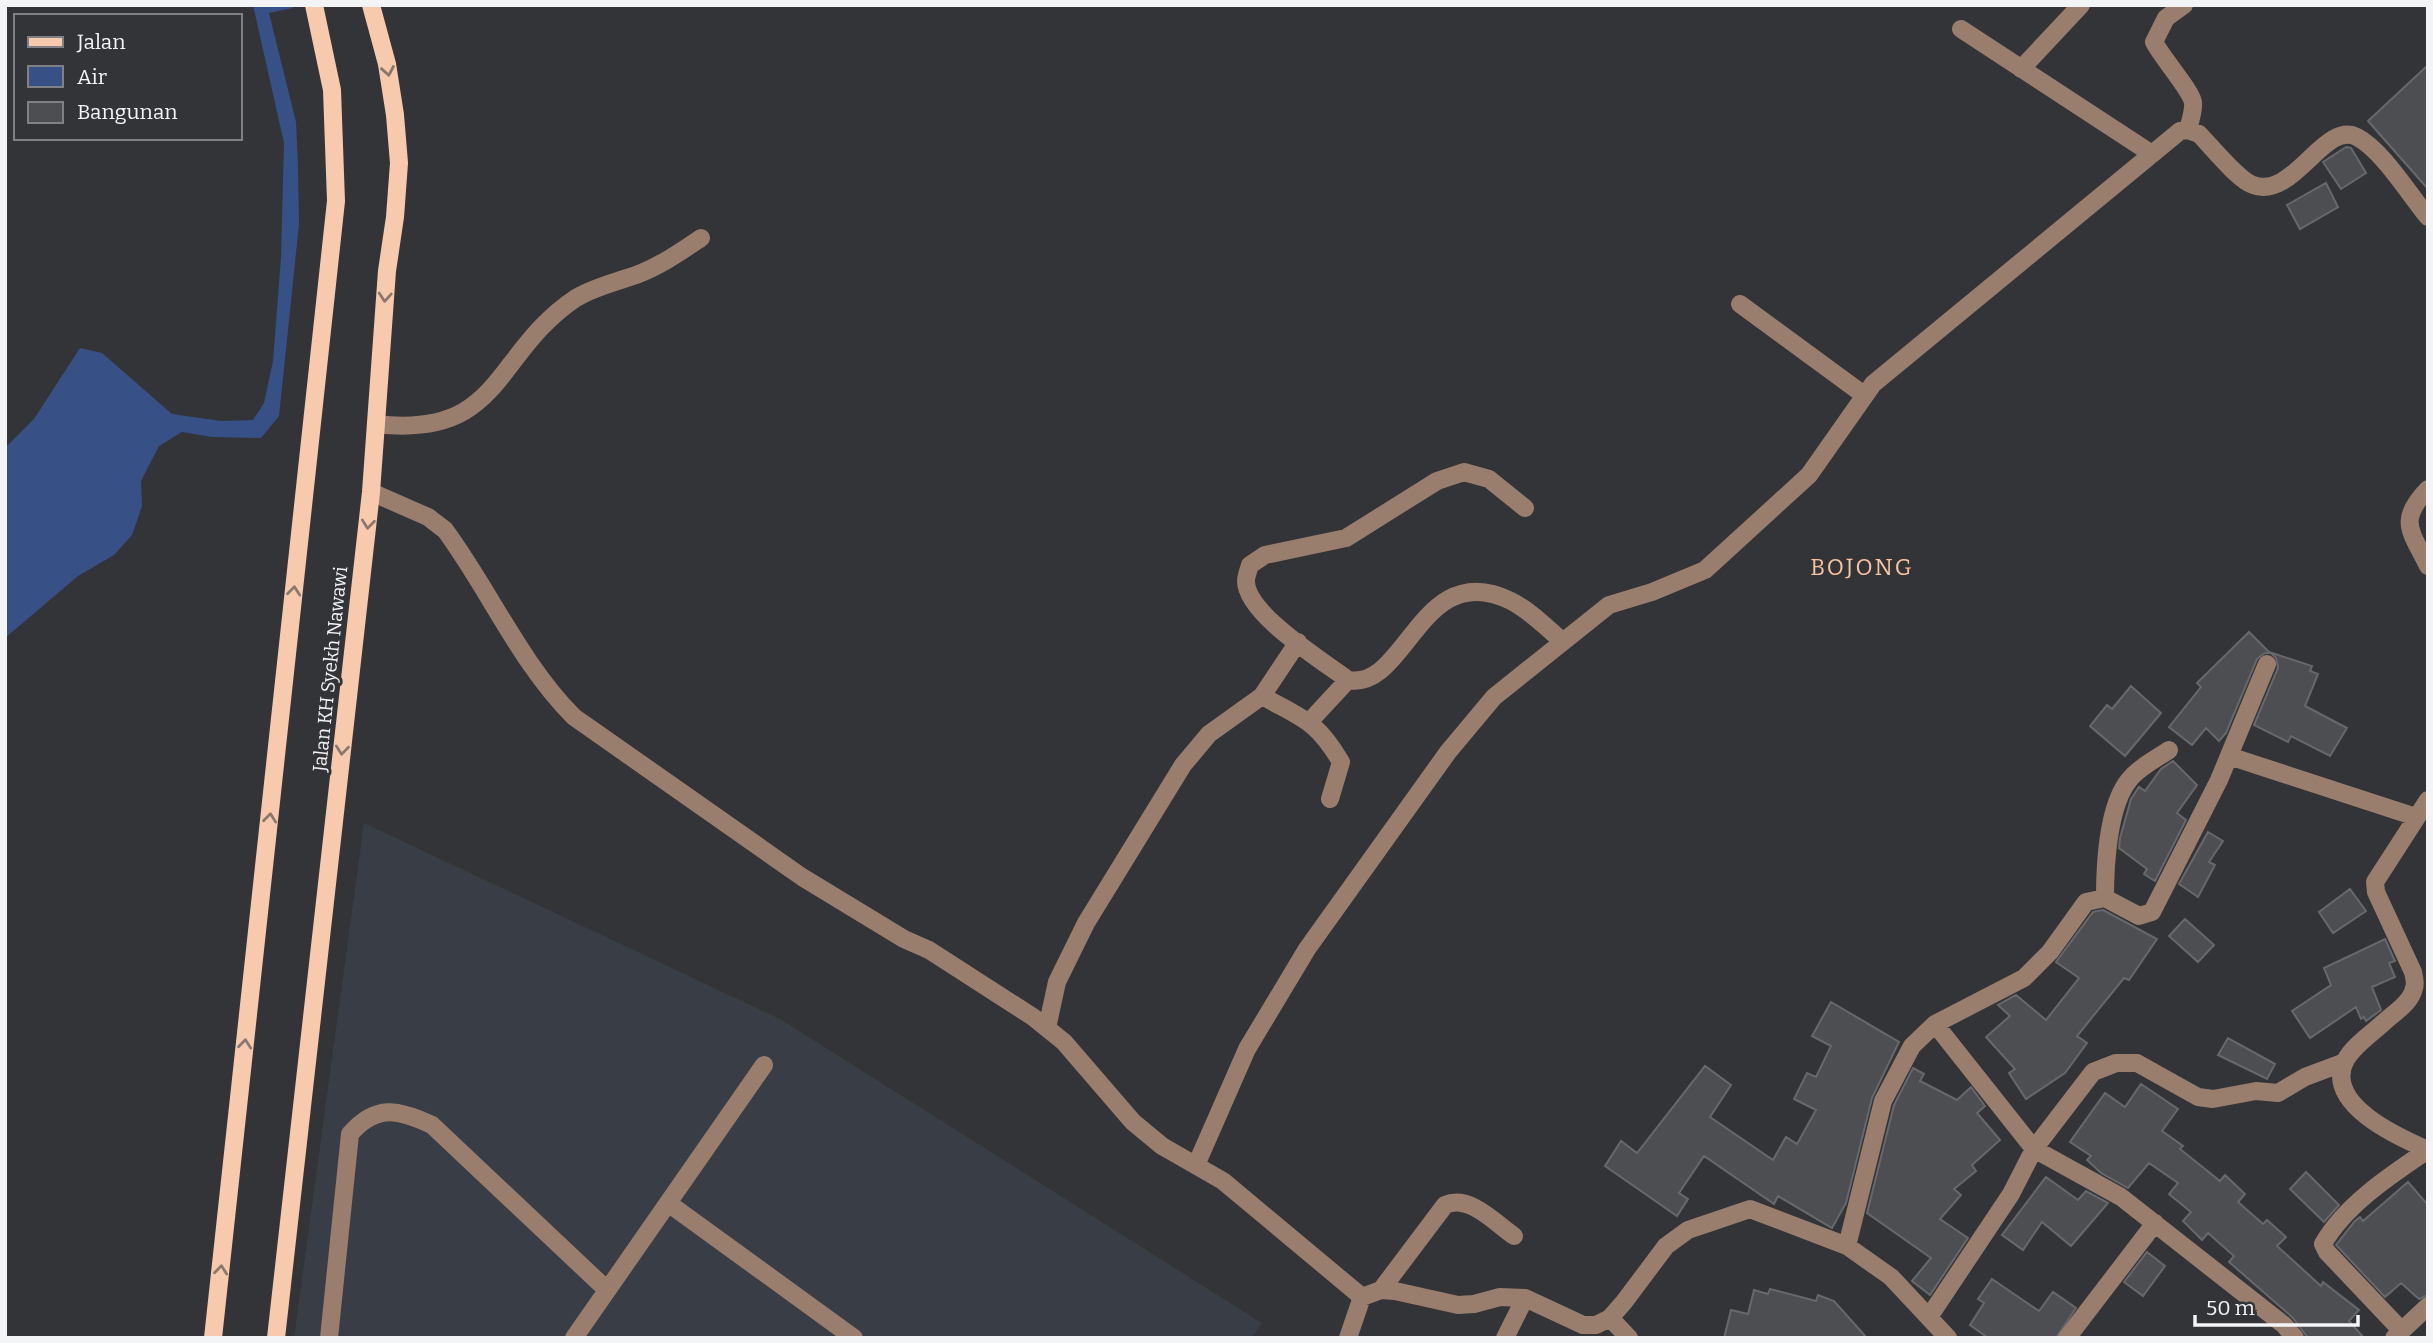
<svg xmlns="http://www.w3.org/2000/svg" width="2433" height="1343" font-family="Bitter,serif">
  <style>
    .built { fill: #393d46 }
    .water { fill: #375187 }
    .building { fill: #4c4e52; stroke: #66686c; stroke-width: 2 }
    .lines { fill: none; stroke-linecap: round; stroke-linejoin: round }
    .minor { stroke: #9a7e6d; stroke-width: 18 }
    .major { stroke: #f8caad; stroke-width: 18 }
    .oneway { stroke: #8b786d }
    .labels { text-anchor: middle; dominant-baseline: central; stroke-width: 6; stroke-linejoin: round; paint-order: stroke }
    .street-label { font-size: 19px; fill: #f2f4f6; stroke: #323438 }
    .quarter-label { font-size: 23px; letter-spacing: 2px; fill: #fac39e; stroke: #323438 }
  </style>
  <rect width="100%" height="100%" fill="#323438"/>
  <path class="built" d="M364,823L780,1019L1262,1323L1252,1338H294Z"/>
  <path class="water" d="M253,5H292L293,8L269,13L296,122L298,166L299,224L279,416L261,438L212,437L182,432L159,446L141,481L142,506L132,535L114,555L78,576L5,638V448L34,419L80,348L102,353L172,414L221,421L253,420L264,403L273,361L281,258L284,143Z"/>
  <path class="building" d="M2428,65V189L2368,121Z
    M2346,147L2351,148L2366,173L2341,189L2323,162Z
    M2326,183L2338,207L2300,229L2287,205Z
    M2249,632L2269,652L2312,666L2310,671L2318,674L2305,706L2347,728L2330,756L2291,736L2288,742L2254,725L2278,668L2276,658L2271,653H2265L2257,659L2226,733L2219,741L2206,728L2192,745L2169,727L2201,687L2197,683Z
    M2131,686L2161,713L2125,756L2090,726L2107,705L2112,709Z
    M2173,761L2197,785L2177,813L2186,820L2155,881L2144,874L2147,869L2119,848L2120,838L2131,799L2139,787L2145,791L2161,769Z
    M2208,832L2223,841L2209,862L2215,865L2198,897L2179,884Z
    M2350,889L2366,911L2333,933L2319,912Z
    M2103,910L2157,939L2129,980L2124,978L2077,1036L2087,1043L2065,1073L2026,1099L2009,1073L2015,1069L1986,1037L2010,1016L1998,1005L2016,995L2046,1020L2079,978L2056,962L2093,912Z
    M2185,919L2214,945L2198,962L2169,936Z
    M2385,939L2395,961L2389,963L2395,977L2372,987L2381,1010L2366,1021L2364,1017L2361,1019L2356,1007L2310,1038L2292,1011L2331,985L2324,968Z
    M1831,1002L1899,1042L1872,1098L1846,1203L1832,1228L1778,1196L1774,1204L1704,1156L1679,1193L1688,1199L1677,1216L1605,1166L1621,1141L1637,1153L1705,1066L1731,1085L1710,1117L1773,1160L1786,1137L1797,1144L1816,1110L1794,1099L1807,1073L1816,1077L1831,1046L1812,1036Z
    M2228,1038L2275,1064L2267,1079L2218,1055Z
    M1913,1068L1924,1074L1920,1081L1957,1100L1971,1087L1985,1106L1977,1113L2000,1140L1972,1165L1976,1171L1954,1189L1961,1195L1940,1219L1968,1238L1930,1295L1912,1281L1931,1258L1867,1213L1894,1105Z
    M2141,1084L2178,1109L2162,1131L2183,1146L2180,1149L2220,1181L2225,1175L2245,1194L2238,1202L2263,1224L2267,1220L2286,1237L2277,1246L2321,1286L2323,1282L2359,1310L2349,1321L2364,1338H2308L2292,1317L2229,1262L2234,1256L2208,1233L2202,1240L2183,1221L2191,1212L2169,1194L2178,1183L2149,1163L2128,1188L2101,1173L2087,1160L2091,1156L2070,1142L2105,1093L2125,1107Z
    M2306,1172L2339,1205L2324,1222L2290,1189Z
    M2046,1177L2078,1200L2086,1191L2108,1203L2071,1246L2042,1222L2023,1250L2002,1235Z
    M2408,1182L2428,1205V1295L2419,1299L2401,1283L2385,1297L2336,1245L2355,1221L2360,1217L2363,1221Z
    M2147,1252L2165,1266L2143,1296L2124,1282Z
    M1992,1279L2039,1311L2053,1292L2076,1308L2056,1338H1988L1970,1325L1984,1303L1978,1299Z
    M1770,1289L1816,1301L1818,1295L1834,1301L1867,1338H1724L1731,1310L1748,1314L1754,1290L1768,1294Z"/>
  <g class="lines">
    <path class="minor" d="M2184,5L2166,18L2154,42C2163,59 2190,89 2193,102C2194,110 2190,122 2188,130
      M1961,29L2152,154
      M2021,69L2081,5
      M1740,304L1864,395
      M376,424C503,439 492,354 576,298C594,287 616,282 636,275C660,266 680,252 701,238
      M2428,489C2397,521 2411,531 2428,566
      M371,492L428,517L445,530C490,591 520,663 574,717L802,877L904,939L929,950L1033,1017L1064,1042L1133,1122L1162,1146L1223,1181L1362,1297
      M1525,508L1489,479L1464,472L1437,481L1346,538L1265,555L1250,565C1249,569 1246,576 1246,581C1246,614 1323,661 1348,680C1407,691 1420,556 1511,601C1529,610 1547,628 1562,641
      M1262,696C1303,719 1316,720 1341,762L1330,799
      M1310,721L1348,680
      M2229,756L2416,817
      M2428,800L2375,882L2376,892L2413,972C2414,977 2416,983 2414,988C2411,1003 2394,1013 2383,1023C2370,1035 2353,1046 2345,1061C2324,1104 2398,1137 2428,1150
      M2105,898C2105,865 2108,806 2129,780C2138,768 2156,759 2169,750
      M1935,1024L2034,1149L2121,1197L2284,1325L2295,1338
      M1047,1028L1057,982L1086,923L1183,765L1209,734L1262,696L1298,642
      M1197,1163L1247,1049L1307,949L1448,752L1494,697L1609,605L1652,592L1705,570L1809,475L1873,384L2180,131L2188,130L2199,134C2211,146 2238,180 2253,185C2294,200 2324,120 2357,137C2382,150 2409,194 2428,217
      M668,1203L854,1338
      M1847,1246L1883,1101L1912,1046L1935,1024L2024,978L2050,952L2086,902L2105,898L2139,916L2152,912L2219,780L2267,664
      M1381,1290L1445,1205C1469,1194 1494,1222 1514,1236
      M1929,1317L2011,1194L2034,1149L2093,1072L2116,1063H2137L2198,1097L2213,1099L2256,1091L2278,1093L2305,1077L2345,1062
      M1610,1318L1629,1338
      M2401,1330L2327,1252L2323,1244C2345,1205 2391,1175 2428,1150
      M329,1338L350,1134C376,1104 398,1109 432,1125L607,1290
      M574,1338L764,1065
      M1348,1338L1362,1297L1381,1290L1395,1291L1458,1305L1474,1304L1500,1297L1525,1298L1583,1325H1596L1610,1318L1624,1302L1666,1246L1688,1230L1750,1209L1847,1246L1891,1277L1948,1338
      M1505,1338L1525,1298
      M2067,1338L2155,1223
      M2394,1338L2428,1306"/>
    <path class="major" d="M213,1338L336,201L332,90L314,5
      M276,1338L371,492L387,271L395,217L399,163L395,115L387,64L371,5"/>
  </g>
  <defs><path id="oneway-chevron" d="M-2-3.5L2.5 0L-2 3.5" fill="none" stroke-width="1.6" stroke-linecap="round" stroke-linejoin="round" transform="scale(1.75)"/></defs>
  <g class="oneway">
    <use href="#oneway-chevron" transform="translate(388 71) rotate(80)"/>
    <use href="#oneway-chevron" transform="translate(385 297) rotate(94)"/>
    <use href="#oneway-chevron" transform="translate(368 524) rotate(96)"/>
    <use href="#oneway-chevron" transform="translate(294 591) rotate(-84)"/>
    <use href="#oneway-chevron" transform="translate(342 750) rotate(96)"/>
    <use href="#oneway-chevron" transform="translate(270 818) rotate(-84)"/>
    <use href="#oneway-chevron" transform="translate(245 1044) rotate(-84)"/>
    <use href="#oneway-chevron" transform="translate(221 1270) rotate(-84)"/>
  </g>
  <g class="labels">
    <g class="street-label">
      <text transform="translate(330 669) rotate(-84)">Jalan KH Syekh Nawawi</text>
    </g>
    <g class="quarter-label">
      <text x="1862" y="567">BOJONG</text>
    </g>
  </g>
  <rect width="2433" height="1343" fill="none" stroke="#f2f4f6" stroke-width="14"/>
  <rect x="14" y="14" width="228" height="126" fill="#323438" stroke="#7f8184" stroke-width="2"/>
  <rect x="28" y="37" width="35" height="10" fill="#f8caad" stroke="#7f8184" stroke-width="2"/>
  <text x="77" y="49" font-size="21" fill="#f2f4f6">Jalan</text>
  <rect x="28" y="66" width="35" height="21" fill="#375187" stroke="#7f8184" stroke-width="2"/>
  <text x="77" y="84" font-size="21" fill="#f2f4f6">Air</text>
  <rect x="28" y="102" width="35" height="21" fill="#4c4e52" stroke="#7f8184" stroke-width="2"/>
  <text x="77" y="119" font-size="21" fill="#f2f4f6">Bangunan</text>
  <path d="M2195 1315v10h163v-10" fill="none" stroke="#f2f4f6" stroke-width="3.5"/>
  <text x="2206" y="1315" font-size="21" fill="#f2f4f6" stroke="#323438" stroke-width="5" paint-order="stroke">50 m</text>
</svg>
